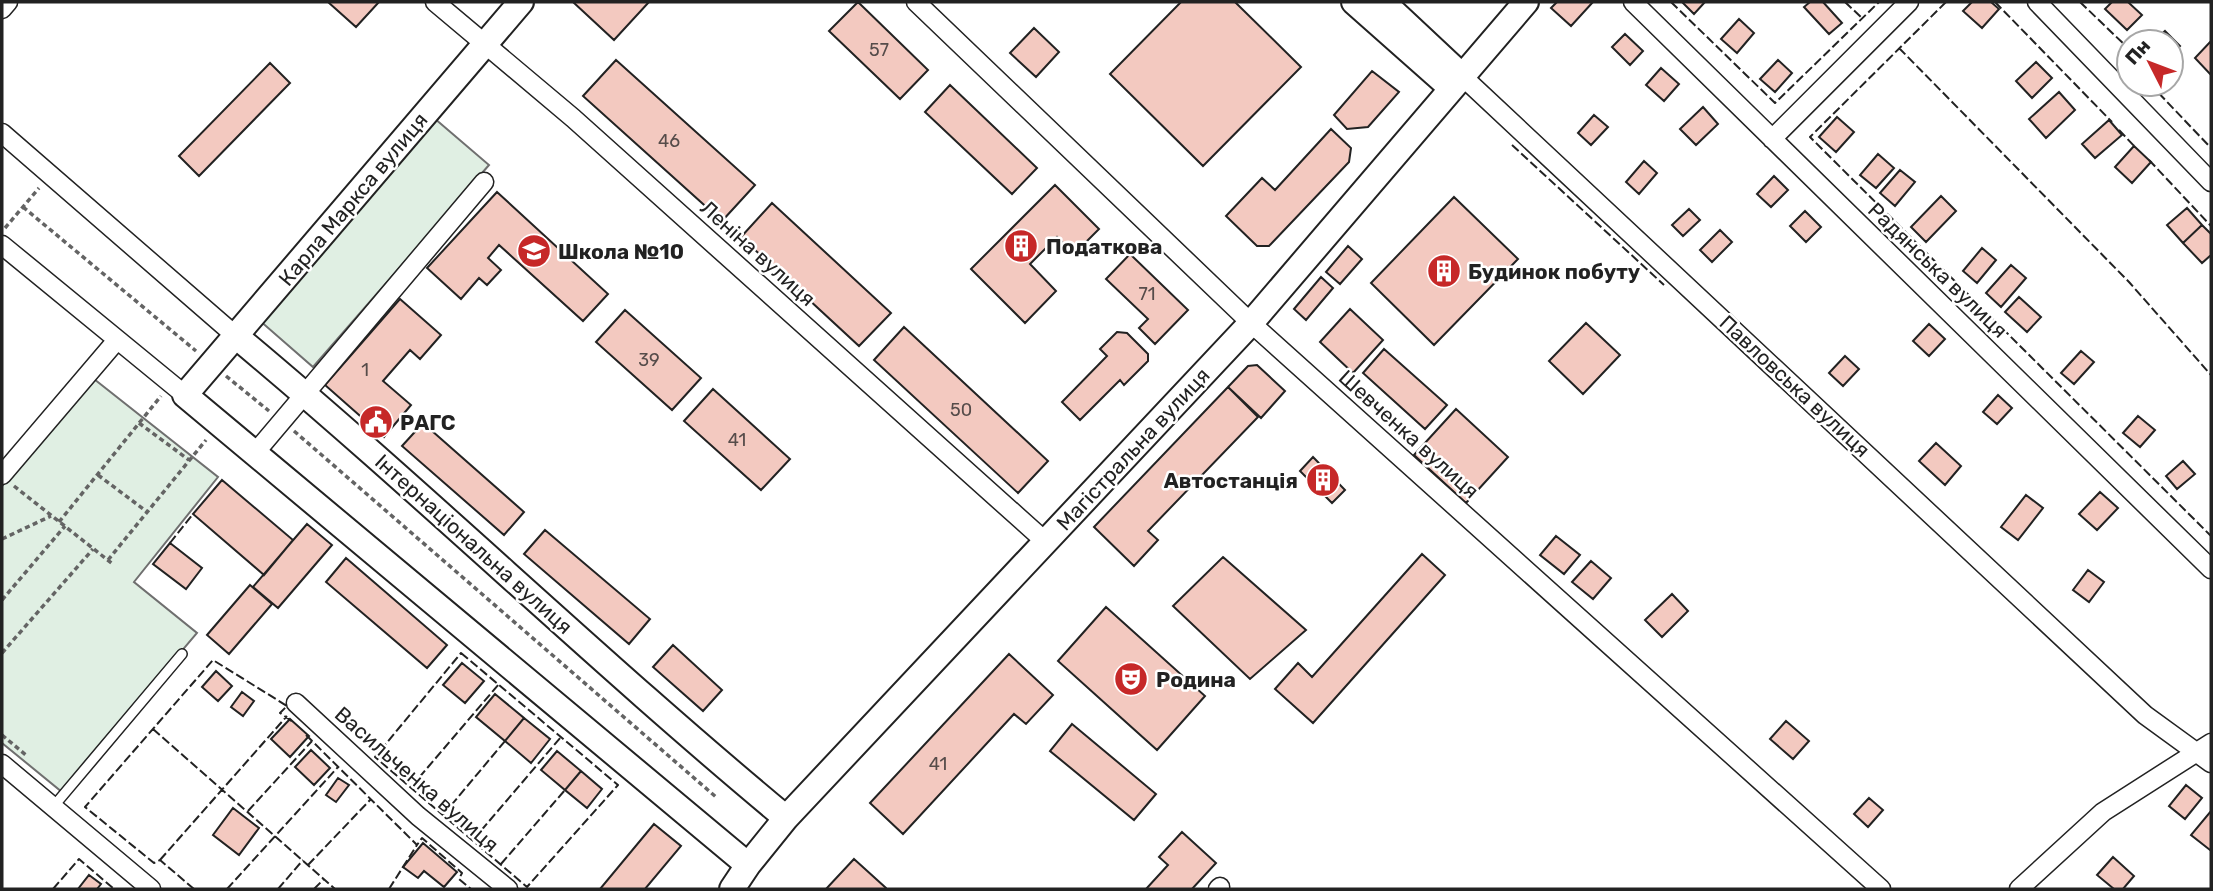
<svg xmlns="http://www.w3.org/2000/svg" width="2213" height="891" font-family="Rubik,sans-serif">
  <style>
    .green { fill: #e0efe3; stroke: #6f6f6f; stroke-width: 2 }
    .building { fill: #f3c9c0; stroke: #222; stroke-width: 2 }
    .lines { fill: none; stroke-linecap: round; stroke-linejoin: round }
    .lane-casing { stroke: #222; stroke-width: 12 }
    .street-casing { stroke: #222; stroke-width: 21 }
    .secondary-casing { stroke: #222; stroke-width: 28 }
    .path { stroke: #646464; stroke-width: 3.5; stroke-dasharray: 5 3.5; stroke-linecap: butt }
    .lane { stroke: #fff; stroke-width: 9 }
    .street { stroke: #fff; stroke-width: 18 }
    .secondary { stroke: #fff; stroke-width: 24 }
    .fence { stroke: #222; stroke-width: 2; stroke-dasharray: 9 3.5; stroke-linecap: butt }
    .labels { text-anchor: middle; dominant-baseline: central; stroke-width: 5; stroke-linejoin: round; paint-order: stroke }
    .number-label { font-size: 18px; fill: #564c4a }
    .street-label { font-size: 21px; fill: #222; stroke: #fff }
    .poi-label { font-size: 21px; font-weight: bold; fill: #222; stroke: #fff; text-anchor: start }
  </style>
  <rect width="100%" height="100%" fill="#fff"/>
  <path class="green" d="M434,118L489,165L313,367L259,320Z
    M94,379L218,477L134,582L197,633L62,792L2,743V486Z"/>
  <path class="building" d="M328,2H379L356,27Z
    M573,2H649L614,40Z
    M858,2L928,70L900,99L829,31Z
    M1181,2H1235L1301,67L1203,166L1110,74Z
    M1557,2H1593L1571,26L1551,8Z
    M1682,2H1705L1694,14Z
    M1810,2H1823L1842,23L1829,34L1804,7Z
    M1972,2H1991L1999,9L1982,28L1963,11Z
    M2112,2H2128L2142,15L2127,30L2105,9Z
    M1739,19L1754,33L1737,53L1721,39Z
    M1034,28L1059,52L1036,77L1010,53Z
    M2165,31L2180,46L2171,55V42H2153Z
    M1625,34L1643,51L1630,65L1612,47Z
    M2211,41V75L2195,58Z
    M616,60L755,185L722,221L583,96Z
    M1778,60L1792,73L1775,92L1760,79Z
    M2036,62L2052,78L2032,98L2016,81Z
    M270,63L290,83L199,176L179,156Z
    M1661,68L1679,84L1664,101L1646,85Z
    M1372,71L1399,92L1368,127L1347,129L1334,115Z
    M950,85L1037,168L1012,194L925,112Z
    M2059,92L2075,110L2046,138L2029,119Z
    M1703,107L1718,124L1696,145L1680,129Z
    M1594,115L1608,127L1591,145L1578,133Z
    M1837,117L1854,132L1836,152L1819,137Z
    M2109,120L2122,135L2095,158L2082,144Z
    M1331,129L1351,148L1349,162L1269,246H1257L1226,216L1262,178L1275,190Z
    M2134,146L2151,162L2132,183L2115,167Z
    M1878,154L1894,168L1876,188L1860,175Z
    M1644,161L1657,173L1639,194L1626,182Z
    M1900,170L1915,182L1895,206L1880,193Z
    M1774,176L1788,190L1771,207L1757,194Z
    M1055,185L1099,229L1074,254L1057,237L1030,264L1056,291L1025,323L971,269Z
    M497,192L608,294L583,321L499,245L488,258L501,270L487,285L479,278L461,299L427,268Z
    M1941,196L1956,211L1926,242L1911,227Z
    M1454,197L1518,259L1434,345L1371,283Z
    M772,203L891,313L859,346L741,237Z
    M2187,208L2202,225L2183,243L2167,225Z
    M1689,209L1700,220L1683,236L1672,225Z
    M1805,211L1821,227L1806,242L1790,226Z
    M2202,225L2211,234V255L2202,263L2183,243Z
    M1720,230L1732,242L1712,262L1700,250Z
    M1348,246L1362,259L1340,284L1326,272Z
    M1982,248L1996,260L1977,283L1963,271Z
    M1130,254L1188,310L1155,344L1139,328L1148,319L1106,279Z
    M2011,265L2026,278L2001,307L1986,293Z
    M1321,277L1333,288L1306,320L1294,309Z
    M2019,297L2041,317L2027,332L2005,312Z
    M400,299L441,335L420,359L410,350L383,381L411,405L384,437L325,385Z
    M1350,309L1383,340L1353,373L1320,342Z
    M625,310L701,378L672,410L596,342Z
    M1586,323L1620,355L1583,394L1549,361Z
    M1929,324L1945,339L1929,356L1913,341Z
    M904,327L1048,461L1018,493L874,360Z
    M1117,332L1127,333L1148,354V361L1124,385L1120,380L1080,420L1062,402L1107,356L1100,349Z
    M1384,349L1447,405L1425,429L1363,373Z
    M2081,351L2094,362L2074,384L2061,373Z
    M1845,356L1859,369L1843,386L1829,373Z
    M1257,365L1285,391L1261,418L1228,387L1248,366Z
    M1228,387L1258,417L1148,531L1158,540L1134,566L1094,527Z
    M713,389L790,459L761,490L684,421Z
    M1998,395L2012,408L1997,424L1983,412Z
    M1456,409L1508,457L1466,503L1414,455Z
    M2138,416L2155,430L2140,447L2123,433Z
    M423,423L524,512L504,535L402,446Z
    M1936,443L1961,466L1945,485L1919,461Z
    M1313,457L1345,490L1332,503L1300,471Z
    M2183,461L2195,474L2177,489L2166,476Z
    M222,480L293,540L264,575L193,514Z
    M2100,492L2118,508L2097,530L2079,514Z
    M2026,495L2043,508L2018,540L2001,527Z
    M307,524L332,545L278,608L253,587Z
    M545,530L650,619L629,644L524,554Z
    M1556,536L1580,555L1564,574L1540,555Z
    M170,543L202,568L186,589L153,564Z
    M1422,554L1445,575L1313,723L1275,689L1298,663L1312,677Z
    M1223,557L1306,630L1250,679L1173,606Z
    M346,558L447,645L427,668L326,582Z
    M1591,561L1611,578L1593,599L1572,582Z
    M2088,570L2104,582L2089,602L2073,590Z
    M250,585L272,604L229,654L207,635Z
    M1672,594L1688,611L1662,637L1645,620Z
    M1106,607L1205,696L1157,750L1058,661Z
    M673,645L722,690L703,711L653,667Z
    M1009,654L1053,695L1026,724L1014,714L903,834L870,803Z
    M462,663L484,681L465,703L443,685Z
    M216,671L232,686L218,701L202,687Z
    M242,692L254,701L243,716L231,707Z
    M495,694L524,718L505,741L476,717Z
    M524,718L550,739L531,763L505,741Z
    M290,719L309,736L290,757L271,739Z
    M1786,721L1809,741L1793,759L1770,739Z
    M1072,724L1156,794L1134,820L1050,751Z
    M311,750L330,768L314,785L295,767Z
    M557,751L581,771L565,790L541,770Z
    M581,771L602,789L587,808L565,790Z
    M338,778L349,785L336,802L326,795Z
    M2186,785L2202,798L2185,819L2169,806Z
    M1869,798L1883,810L1868,827L1854,814Z
    M233,808L259,828L239,855L213,835Z
    M2211,811V849L2210,850L2191,835Z
    M654,824L681,846L645,889H600Z
    M1182,832L1216,863L1192,889H1146L1168,865L1159,857Z
    M423,843L457,872L444,887L424,871L418,878L403,867Z
    M2113,857L2134,876L2123,889H2114L2097,875Z
    M854,859L886,888V889H826Z
    M89,875L101,884L97,889H78Z"/>
  <g class="lines">
    <g class="lane-casing">
      <path id="lane" d="M53,807L182,654"/>
    </g>
    <g class="street-casing">
      <path id="street" d="M435,2L573,118L1047,543
        M916,2L1251,323L1881,889
        M1633,2L2211,569
        M2037,2L2211,182
        M2,9L8,2
        M1462,76L2145,715L2211,763
        M2,133L237,337
        M1772,139L1909,2
        M2,245L185,395
        M255,453L484,182
        M2,475L117,340
        M296,703L418,816L508,889
        M2,764L151,889
        M1218,889L1220,887
        M2019,889L2103,812L2211,743"/>
    </g>
    <g class="secondary-casing">
      <path id="secondary" d="M521,2L185,395L748,865
        M1354,2L1450,87
        M1383,2L1462,76
        M237,337C424,493 599,663 786,818
        M732,889L748,865L786,818L1251,323L1526,2"/>
    </g>
    <path class="path" d="M23,207L196,351
      M5,228L39,188
      M226,376L269,411
      M139,423L189,460
      M294,431L716,797
      M98,475L146,511
      M14,486L114,565
      M59,522L161,396
      M2,539L51,516
      M108,560L206,440
      M2,600L65,526
      M2,653L93,549
      M2,735L27,756"/>
    <use href="#lane" class="lane"/>
    <use href="#street" class="street"/>
    <use href="#secondary" class="secondary"/>
    <path class="fence" d="M1671,2L1775,103L1879,2
      M1845,2L1862,18
      M1946,2L1810,137L2211,536
      M1995,2L2112,122
      M2080,2L2129,49
      M1899,48L2129,282L2211,375
      M2150,84L2211,148
      M2119,130L2136,148
      M1512,145L1664,285
      M2149,160L2211,226
      M170,543L193,514
      M461,653L618,785L527,887L375,757Z
      M153,729L335,889
      M306,735L417,845L422,838L462,873L459,879L471,889
      M411,787L499,684
      M248,811L312,741
      M443,815L505,741
      M473,840L561,737
      M160,860L287,716
      M501,864L565,790
      M308,865L371,799
      M53,889L79,859L114,889
      M194,889L160,860L154,863L85,807L213,660L287,706L280,713L293,722
      M227,889L338,767
      M278,889L303,860
      M314,889L324,879
      M389,889L417,845"/>
  </g>
  <defs>
    <g id="building-disc" transform="scale(1.75)"><circle r="9.5" fill="#c62828" stroke="#fff"/><path d="M-4-6H4V6H1V3H-1V6H-4ZM-2.5-4.3h1.7v1.8h-1.7ZM.8-4.3h1.7v1.8H.8ZM-2.5-1h1.7V.8h-1.7ZM.8-1h1.7V.8H.8Z" fill="#fff"/></g>
    <g id="school-disc" transform="scale(1.75)"><circle r="9.5" fill="#c62828" stroke="#fff"/><path d="M0-5L7-2L0 1L-7-2ZM-4 1L0 2.5L4 1V4Q0 6-4 4Z" fill="#fff"/></g>
    <g id="civic-disc" transform="scale(1.75)"><circle r="9.5" fill="#c62828" stroke="#fff"/><path d="M-.6-6.5H3V-4.5H.6V-3L4-1V1h2V6H-6V1h2V-1L-.6-3ZM-1.2 2.5V6h2.4V2.5Z" fill="#fff"/></g>
    <g id="theatre-disc" transform="scale(1.75)"><circle r="9.5" fill="#c62828" stroke="#fff"/><path d="M-5-5.5Q0-4 5-5.5V0Q5 5 0 6Q-5 5-5 0ZM-3.3-2.5H-1v1.5H-3.3ZM1-2.5H3.3v1.5H1ZM-2.8 1Q0 5.5 2.8 1Z" fill="#fff"/></g>
  </defs>
  <g fill-rule="evenodd">
    <use href="#building-disc" x="1021" y="246"/>
    <use href="#school-disc" x="534" y="251"/>
    <use href="#building-disc" x="1444" y="271"/>
    <use href="#civic-disc" x="376" y="422"/>
    <use href="#building-disc" x="1323" y="480"/>
    <use href="#theatre-disc" x="1131" y="679"/>
  </g>
  <g class="labels">
    <g class="number-label">
      <text x="879" y="50">57</text>
      <text x="669" y="141">46</text>
      <text x="1147" y="294">71</text>
      <text x="649" y="360">39</text>
      <text x="365" y="370">1</text>
      <text x="961" y="410">50</text>
      <text x="737" y="440">41</text>
      <text x="938" y="764">41</text>
    </g>
    <g class="street-label">
      <text transform="translate(353 199) rotate(-50)">Карла Маркса вулиця</text>
      <text transform="translate(758 253) rotate(42)">Леніна вулиця</text>
      <text transform="translate(1938 270) rotate(44)">Радянська вулиця</text>
      <text transform="translate(1795 386) rotate(43)">Павловська вулиця</text>
      <text transform="translate(1409 434) rotate(42)">Шевченка вулиця</text>
      <text transform="translate(1133 449) rotate(-47)">Магістральна вулиця</text>
      <text transform="translate(474 544) rotate(42)">Інтернаціональна вулиця</text>
      <text transform="translate(417 779) rotate(41)">Васильченка вулиця</text>
    </g>
    <g class="poi-label">
      <text x="1046" y="246">Податкова</text>
      <text x="558" y="251">Школа №10</text>
      <text x="1468" y="271">Будинок побуту</text>
      <text x="400" y="422">РАГС</text>
      <text x="1298" y="480" text-anchor="end">Автостанція</text>
      <text x="1156" y="679">Родина</text>
    </g>
  </g>
  <rect width="2213" height="891" fill="none" stroke="#222222" stroke-width="7"/>
  <g transform="translate(2150 63) rotate(312)"><circle r="33" fill="#ffffff" stroke="#a7a7a7" stroke-width="2"/>
  <path d="M0-5L12 26L0 18L-12 26Z" fill="#c62828"/>
  <text y="-10" font-size="19" font-weight="bold" text-anchor="middle" fill="#222222">Пн</text>
  </g>
</svg>
